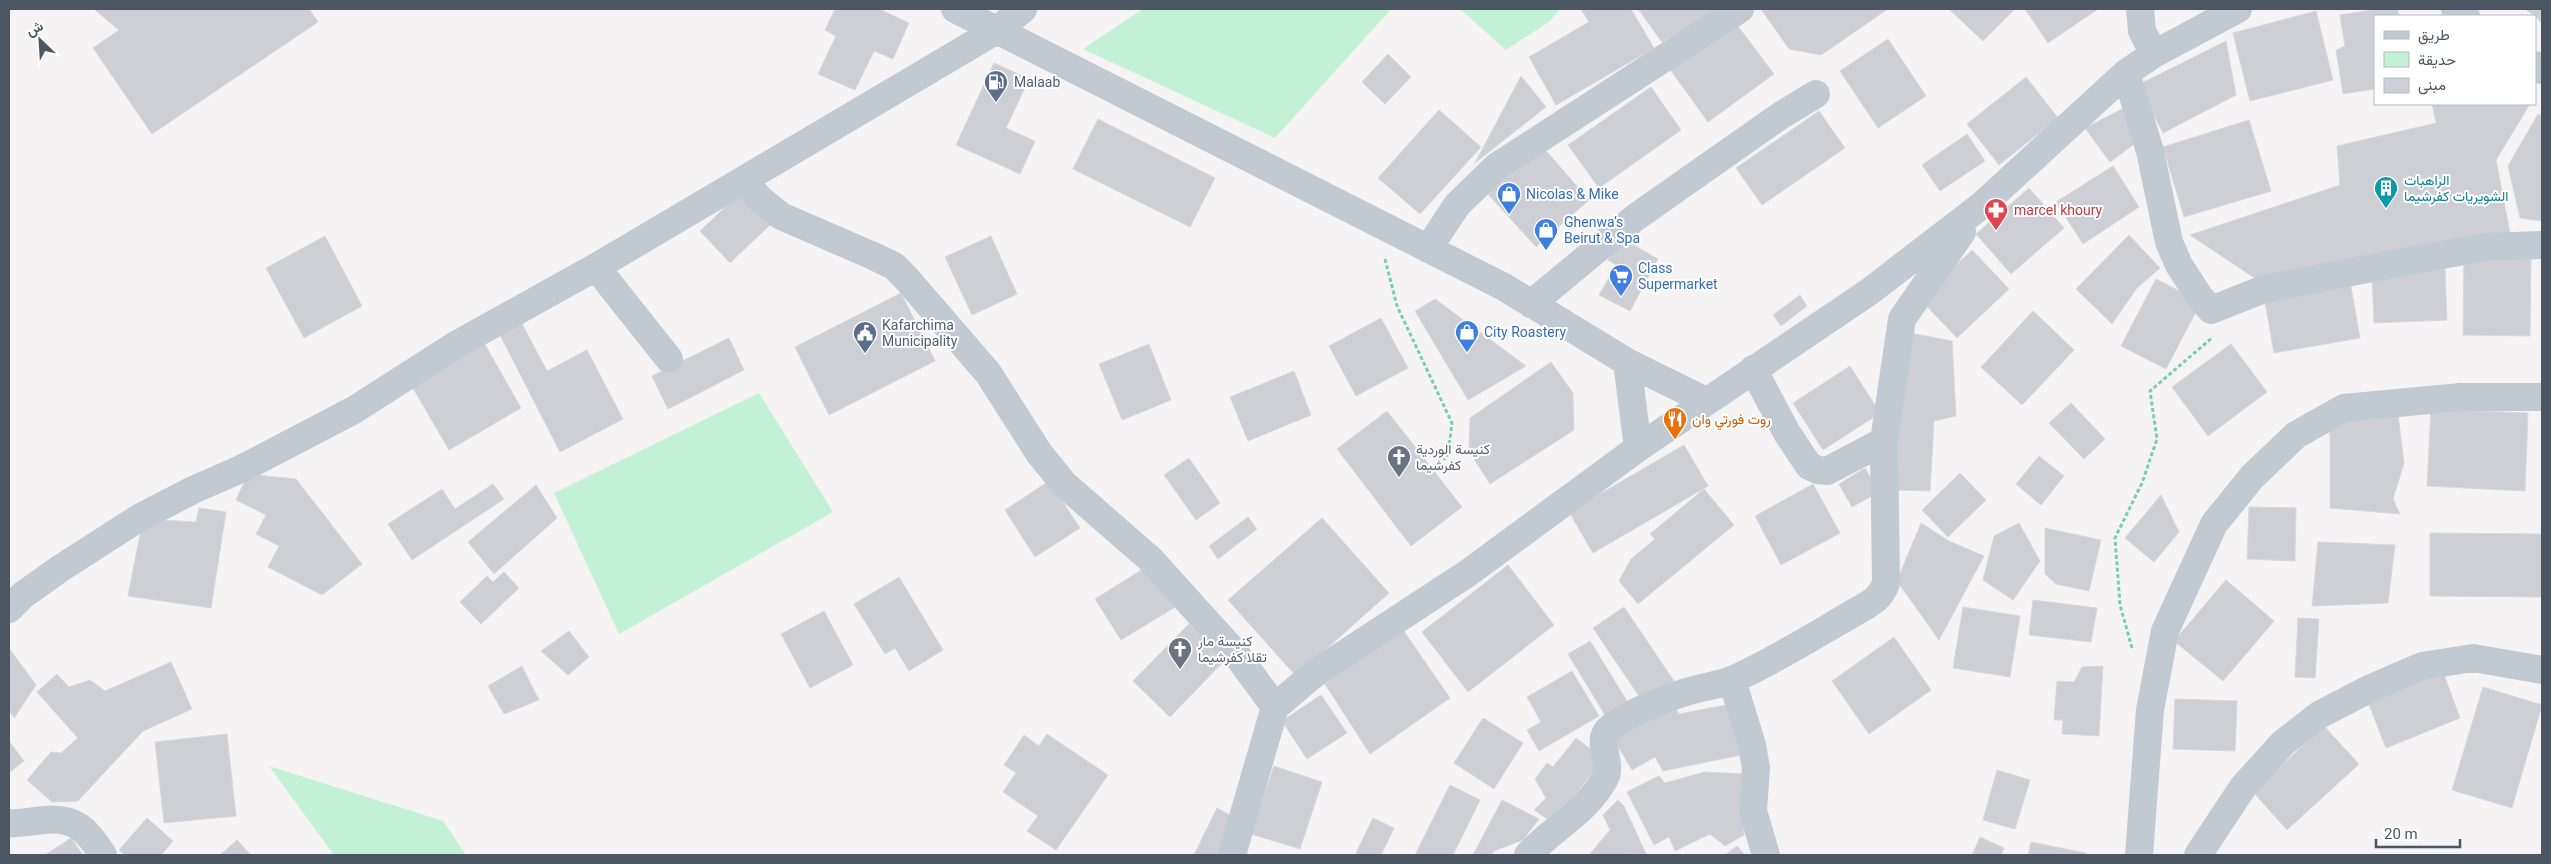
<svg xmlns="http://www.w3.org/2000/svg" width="2551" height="864" font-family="Roboto,Vazirmatn,sans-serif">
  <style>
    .green { fill: #c3f1d5 }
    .building { fill: #cdcfd5; stroke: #d7d9de }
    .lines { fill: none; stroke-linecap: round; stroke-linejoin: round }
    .path { stroke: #7ad0a6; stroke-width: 3; stroke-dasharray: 4 2.5; stroke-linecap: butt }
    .minor { stroke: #c1cad2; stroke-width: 28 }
    .labels { text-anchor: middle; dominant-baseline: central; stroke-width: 4; stroke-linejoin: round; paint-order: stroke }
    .service-label { font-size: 14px; fill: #4e5e75; stroke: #fff; text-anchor: start }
    .culture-label { font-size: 14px; fill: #0d838f; stroke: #fff; text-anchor: start }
    .shop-label { font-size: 14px; fill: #366cbe; stroke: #fff; text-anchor: start }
    .health-label { font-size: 14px; fill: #be3a42; stroke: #fff; text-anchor: start }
    .food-label { font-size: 14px; fill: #c56008; stroke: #fff; text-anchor: start }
    .worship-label { font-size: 14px; fill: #5b616d; stroke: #fff; text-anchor: start }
  </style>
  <rect width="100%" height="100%" fill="#f5f3f3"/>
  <path class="green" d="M1143,9H1391L1275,138L1083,49Z
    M1460,9H1560L1550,21L1506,50Z
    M759,393L833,512L619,634L554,493Z
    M269,766L443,821L466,855H334Z"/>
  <path class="building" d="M94,9H309L318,22L152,134L93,48L119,30Z
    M835,9H879L909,23L893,59L874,51L855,90L818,74L836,36L825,30Z
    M1581,9H1631L1654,48L1556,105L1529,57L1589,22Z
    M1638,9H1719L1662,42Z
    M1761,9H1888L1821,55L1789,49Z
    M1949,9H2015L1983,41Z
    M2025,9H2098L2048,43Z
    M2379,9H2398L2399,16H2375V89L2343,94L2336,50L2345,46L2340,15Z
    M2525,9H2542V23L2535,16Z
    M2316,11L2333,80L2250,101L2233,33Z
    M1734,21L1774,74L1708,122L1669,68Z
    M1888,39L1926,96L1878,128L1840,71Z
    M2226,41L2236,95L2163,133L2138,85Z
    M1388,54L1411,77L1385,104L1362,82Z
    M994,63L1029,79L1006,128L1035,141L1020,174L956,145Z
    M1521,76L1546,107L1475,163Z
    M2026,77L2058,118L1999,165L1967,124Z
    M1651,87L1681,130L1599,188L1568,145Z
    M2432,104H2530L2496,160L2510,233L2259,281L2190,235L2340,185L2337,146L2436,123Z
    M2126,107L2137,142L2110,162L2085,128Z
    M1439,110L1481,147L1420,214L1378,178Z
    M1819,111L1845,148L1762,205L1736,168Z
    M2538,114L2542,116V221L2520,218L2508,166Z
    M1098,119L1215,178L1190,227L1073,169Z
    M2249,120L2271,191L2184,217L2163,147Z
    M1967,134L1985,161L1940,191L1922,165Z
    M1541,145L1589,200L1536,247L1487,193Z
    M2113,166L2139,207L2083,244L2056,202Z
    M2029,188L2064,228L2011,274L1976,234Z
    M742,191L772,223L730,263L700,231Z
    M2129,235L2160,268L2137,288L2112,324L2076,289Z
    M325,236L362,306L304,338L266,268Z
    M991,236L1017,294L972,315L945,257Z
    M1621,238L1658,259L1630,311L1599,295L1616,265L1608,260Z
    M1972,250L2009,289L1957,338L1920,299Z
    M2464,255L2531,256L2530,336L2463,335Z
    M2445,269L2447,320L2374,323L2372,272Z
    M2156,279L2201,302L2166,369L2121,346Z
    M2350,281L2360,338L2274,353L2264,296Z
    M901,293L935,361L829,415L795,347Z
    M1800,295L1807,306L1781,326L1773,315Z
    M1435,299L1526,366L1468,400L1415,311Z
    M2033,311L2074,350L2022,405L1981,367Z
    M1381,318L1408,368L1356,396L1329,346Z
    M521,322L547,371L587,350L623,419L560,452L499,333Z
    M1910,333L1952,341L1956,416L1934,421L1930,491L1898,490L1893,434Z
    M729,338L744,370L668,409L652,376Z
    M483,341L521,408L449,450L410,383Z
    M1149,344L1171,400L1122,420L1099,364Z
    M2231,344L2267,392L2208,436L2172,387Z
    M1551,362L1573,393L1574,430L1490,484L1469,451L1470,418Z
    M1850,366L1880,413L1823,450L1793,403Z
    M1294,371L1311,415L1248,441L1230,397Z
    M2071,403L2105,439L2084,459L2049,423Z
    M2431,409L2528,413L2525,491L2427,486Z
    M1387,411L1462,507L1411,546L1337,449Z
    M2398,414L2404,463L2393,499L2400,514L2330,508V430L2340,418Z
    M1684,445L1708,486L1593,553L1569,512Z
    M2039,456L2064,476L2041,505L2016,484Z
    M1189,458L1220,503L1196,520L1164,475Z
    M1865,468L1879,492L1852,507L1839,484Z
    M1960,473L1986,500L1948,537L1922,510Z
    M248,474L296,479L362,564L322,595L268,567L279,546L256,534L266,515L236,500Z
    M1049,481L1080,528L1035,557L1005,510Z
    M493,484L504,499L412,560L388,524L442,489L455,509Z
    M1813,484L1840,533L1781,565L1755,516Z
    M536,485L557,518L494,574L468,542Z
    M1704,489L1734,525L1638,604L1619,581L1631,559L1655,539L1650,534Z
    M2161,495L2179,532L2154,562L2125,538Z
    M2249,507L2296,508L2295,561L2247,559Z
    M199,508L226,512L211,608L128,596L143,519L196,522Z
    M1248,517L1257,529L1218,559L1209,546Z
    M1322,518L1389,593L1296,676L1228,600Z
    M1921,523L1949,541L1984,556L1939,640L1897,581Z
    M2019,523L2040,561L2013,600L1983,580L1994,536Z
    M2045,528L2101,540L2089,591L2056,584L2045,574Z
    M2430,533L2542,534V597L2430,596Z
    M2318,542L2395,545L2388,603L2312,606Z
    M1151,564L1177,606L1121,640L1095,599Z
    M1508,565L1554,625L1468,692L1422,632Z
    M504,572L519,588L481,624L460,602L487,576L493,582Z
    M899,577L943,650L909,671L895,648L885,654L854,604Z
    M2226,580L2274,621L2223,681L2174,641Z
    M2033,600L2097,608L2091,642L2029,635Z
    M1624,607L1674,681L1643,702L1593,628Z
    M1963,607L2020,616L2010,677L1953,668Z
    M824,611L853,665L810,688L781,634Z
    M2298,618L2319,619L2315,678L2295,677Z
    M1189,624L1226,659L1170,717L1133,681Z
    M1403,630L1450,698L1370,754L1325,684Z
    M569,631L589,657L568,675L541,651Z
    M1894,637L1931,690L1869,734L1832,681Z
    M1590,641L1627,701L1605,715L1568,654Z
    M9,648L36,685L14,718L9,710Z
    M171,662L192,709L143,731L78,801L52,802L27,780L51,752L61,753L78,738L37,692L57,674L69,687L90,680L105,691Z
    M522,666L539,700L504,714L488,686Z
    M2103,666L2099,736L2062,734L2063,720H2054L2057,681L2074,682L2082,667Z
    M1572,671L1599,716L1539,751L1527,730L1541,722L1527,697Z
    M2443,672L2460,718L2386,748L2368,702Z
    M2483,687L2542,705L2512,808L2452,790Z
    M1321,695L1347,733L1307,759L1282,721Z
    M2175,699L2237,701L2235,751L2173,749Z
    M1672,702L1679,714L1731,704L1746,754L1663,771L1655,757L1632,770L1612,736Z
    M1483,718L1523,743L1494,789L1454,763Z
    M2324,726L2359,764L2287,830L2253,792Z
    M227,734L236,816L164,823L155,742Z
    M1047,734L1108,775L1056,850L1027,831L1038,816L1003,792L1016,773L1004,765L1024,735L1039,746Z
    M1576,738L1603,759L1553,823L1534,810L1546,798L1535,779L1547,763L1553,767Z
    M9,741L24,761L9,773Z
    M1274,766L1322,782L1300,849L1251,834Z
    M1997,770L2030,780L2015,829L1983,820Z
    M1705,772L1747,774L1740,803L1744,835L1725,846L1710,834L1675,851L1669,837L1654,845L1627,792L1659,776L1665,783Z
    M1450,785L1480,800L1453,855H1415Z
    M1502,800L1539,819L1523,840L1494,851L1491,855H1473Z
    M1618,800L1624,806L1646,854L1589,855L1610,830L1603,815Z
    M1217,808L1239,820L1227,855H1194Z
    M147,818L173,841L161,855H125L119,850Z
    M1373,818L1394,828L1381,855H1361L1356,853Z
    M1980,837L2004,848L2001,855H1972Z
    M71,838L83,855H45Z
    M237,840L251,855H220Z
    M2031,842L2086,853V855H2028Z
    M1737,846L1745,855H1725Z"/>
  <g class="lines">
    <path class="path" d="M1385,259L1397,306L1452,423L1448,454L1444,460
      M2132,648L2120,605L2115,538L2142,483L2157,439L2150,391L2213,337"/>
    <path class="minor" d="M955,9L1504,287L1627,362L1706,401
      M2140,9L2142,31L2154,54
      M2455,9L2466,16
      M2535,65L2542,70
      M2126,73L2150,151L2169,242L2179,265L2199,296L2211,310L2264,289L2372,268L2485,247L2542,245
      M744,181L761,200L781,216L871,255L894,266L906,278L988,373L1039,453L1064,484L1150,559L1236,654L1275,707
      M1428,249L1457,205L1496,167L1740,9
      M596,267L669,359
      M1531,304L1636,217L1780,116L1816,94
      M1627,362L1638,448
      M1753,369L1787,433L1809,466L1818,470L1827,471L1884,441
      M9,609L23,595L61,568L139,518L193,490L243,468L354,410L454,346L596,267L997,30L1023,9
      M1732,680L1752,745L1756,768L1753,811L1766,855
      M9,823C20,824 32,821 44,820C75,816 88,831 103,855
      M1232,855L1275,707L1314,674L1468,573L1638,448L1869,292L1982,205L2126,73L2154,54L2238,9
      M1528,855C1553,828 1587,812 1605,778C1613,763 1596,742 1608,730C1624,714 1673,695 1697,689C1709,686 1723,684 1734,679C1776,660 1817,634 1857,611C1871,603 1881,598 1886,583L1884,441L1902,319L1962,232
      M2139,855L2150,710L2165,631L2214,524L2252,477L2296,435L2344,408L2461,397H2542
      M2198,855L2243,787L2283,743L2319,715L2371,688L2422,666L2473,658L2542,670"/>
  </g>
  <defs>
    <g id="fuel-pin" transform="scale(1.25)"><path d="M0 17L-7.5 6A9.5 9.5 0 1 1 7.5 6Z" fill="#5c6f8a" stroke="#fff"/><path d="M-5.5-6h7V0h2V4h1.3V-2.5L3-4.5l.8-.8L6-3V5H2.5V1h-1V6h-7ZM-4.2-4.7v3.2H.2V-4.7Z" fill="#fff"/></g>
    <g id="building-pin" transform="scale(1.25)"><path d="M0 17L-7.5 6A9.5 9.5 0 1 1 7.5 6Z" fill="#0f9aa8" stroke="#fff"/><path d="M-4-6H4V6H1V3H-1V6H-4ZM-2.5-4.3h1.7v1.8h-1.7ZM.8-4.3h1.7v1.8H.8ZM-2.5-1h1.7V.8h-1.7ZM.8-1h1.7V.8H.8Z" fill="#fff"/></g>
    <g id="shop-pin" transform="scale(1.25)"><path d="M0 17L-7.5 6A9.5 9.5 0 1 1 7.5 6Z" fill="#3f7fe0" stroke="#fff"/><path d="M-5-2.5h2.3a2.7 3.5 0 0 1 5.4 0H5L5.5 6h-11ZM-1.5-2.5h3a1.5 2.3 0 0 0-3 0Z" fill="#fff"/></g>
    <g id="pharmacy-pin" transform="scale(1.25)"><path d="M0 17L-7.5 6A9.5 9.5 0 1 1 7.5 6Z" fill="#e0444e" stroke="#fff"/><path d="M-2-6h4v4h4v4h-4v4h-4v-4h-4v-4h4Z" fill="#fff"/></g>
    <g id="supermarket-pin" transform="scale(1.25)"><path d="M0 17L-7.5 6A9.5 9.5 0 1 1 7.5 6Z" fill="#3f7fe0" stroke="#fff"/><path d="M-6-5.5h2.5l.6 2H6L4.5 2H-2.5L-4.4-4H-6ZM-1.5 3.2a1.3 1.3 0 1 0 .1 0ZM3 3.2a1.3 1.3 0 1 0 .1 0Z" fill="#fff"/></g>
    <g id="civic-pin" transform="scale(1.25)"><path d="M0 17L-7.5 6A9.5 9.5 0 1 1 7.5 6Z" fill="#5c6f8a" stroke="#fff"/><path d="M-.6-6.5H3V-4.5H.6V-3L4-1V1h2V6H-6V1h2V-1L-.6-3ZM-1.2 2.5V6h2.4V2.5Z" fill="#fff"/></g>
    <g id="restaurant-pin" transform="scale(1.25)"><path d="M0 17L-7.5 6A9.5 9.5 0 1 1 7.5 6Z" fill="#e8710a" stroke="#fff"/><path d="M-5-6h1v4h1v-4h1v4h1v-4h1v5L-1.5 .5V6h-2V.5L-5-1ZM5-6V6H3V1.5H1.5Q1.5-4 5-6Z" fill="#fff"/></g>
    <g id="church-pin" transform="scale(1.25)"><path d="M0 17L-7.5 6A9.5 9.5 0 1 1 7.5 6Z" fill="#6b7280" stroke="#fff"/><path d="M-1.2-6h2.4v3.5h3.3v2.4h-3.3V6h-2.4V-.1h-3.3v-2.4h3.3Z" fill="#fff"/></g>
  </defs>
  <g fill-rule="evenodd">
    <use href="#fuel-pin" x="996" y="82"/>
    <use href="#building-pin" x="2386" y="188"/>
    <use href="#shop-pin" x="1509" y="194"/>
    <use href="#pharmacy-pin" x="1996" y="210"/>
    <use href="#shop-pin" x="1546" y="230"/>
    <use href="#supermarket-pin" x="1621" y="276"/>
    <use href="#shop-pin" x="1467" y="332"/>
    <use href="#civic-pin" x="865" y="333"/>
    <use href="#restaurant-pin" x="1675" y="419"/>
    <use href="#church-pin" x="1399" y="457"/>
    <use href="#church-pin" x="1180" y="649"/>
  </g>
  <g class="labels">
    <g class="service-label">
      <text x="1014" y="82">Malaab</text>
      <text x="882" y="325">Kafarchima<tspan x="882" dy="16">Municipality</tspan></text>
    </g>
    <g class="culture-label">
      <text x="2404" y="180">الراهبات<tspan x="2404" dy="16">الشويريات كفرشيما</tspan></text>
    </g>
    <g class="shop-label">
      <text x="1526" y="194">Nicolas &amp; Mike</text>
      <text x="1564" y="222">Ghenwa’s<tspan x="1564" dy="16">Beirut &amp; Spa</tspan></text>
      <text x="1638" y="268">Class<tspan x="1638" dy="16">Supermarket</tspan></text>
      <text x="1484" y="332">City Roastery</text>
    </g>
    <g class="health-label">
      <text x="2014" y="210">marcel khoury</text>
    </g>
    <g class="food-label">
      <text x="1692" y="419">روت فورتي وان</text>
    </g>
    <g class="worship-label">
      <text x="1416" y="449">كنيسة الوردية<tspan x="1416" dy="16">كفرشيما</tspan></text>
      <text x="1198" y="641">كنيسة مار<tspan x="1198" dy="16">تقلا كفرشيما</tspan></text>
    </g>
  </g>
  <rect width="2551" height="864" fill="none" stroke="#4a5661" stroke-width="20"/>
  <rect x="2374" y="15" width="162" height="90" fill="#ffffff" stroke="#b7bbc0"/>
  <rect x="2384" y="31" width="25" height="8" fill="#c1cad2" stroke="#b7bbc0"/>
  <text x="2418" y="40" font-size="15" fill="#4a5661">طريق</text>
  <rect x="2384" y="52" width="25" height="15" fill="#c3f1d5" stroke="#b7bbc0"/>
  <text x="2418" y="65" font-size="15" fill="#4a5661">حديقة</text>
  <rect x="2384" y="78" width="25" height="15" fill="#cdcfd5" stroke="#b7bbc0"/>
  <text x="2418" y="90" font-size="15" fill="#4a5661">مبنى</text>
  <g transform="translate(40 40) rotate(335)" stroke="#ffffff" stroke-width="4" paint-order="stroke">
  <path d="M0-4L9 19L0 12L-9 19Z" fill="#4a5661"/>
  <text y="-8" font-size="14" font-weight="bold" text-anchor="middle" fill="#4a5661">ش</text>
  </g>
  <path d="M2376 839v8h84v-8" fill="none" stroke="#4a5661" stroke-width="2.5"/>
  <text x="2384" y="839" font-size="15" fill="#4a5661" stroke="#ffffff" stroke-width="4" paint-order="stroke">20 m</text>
</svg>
